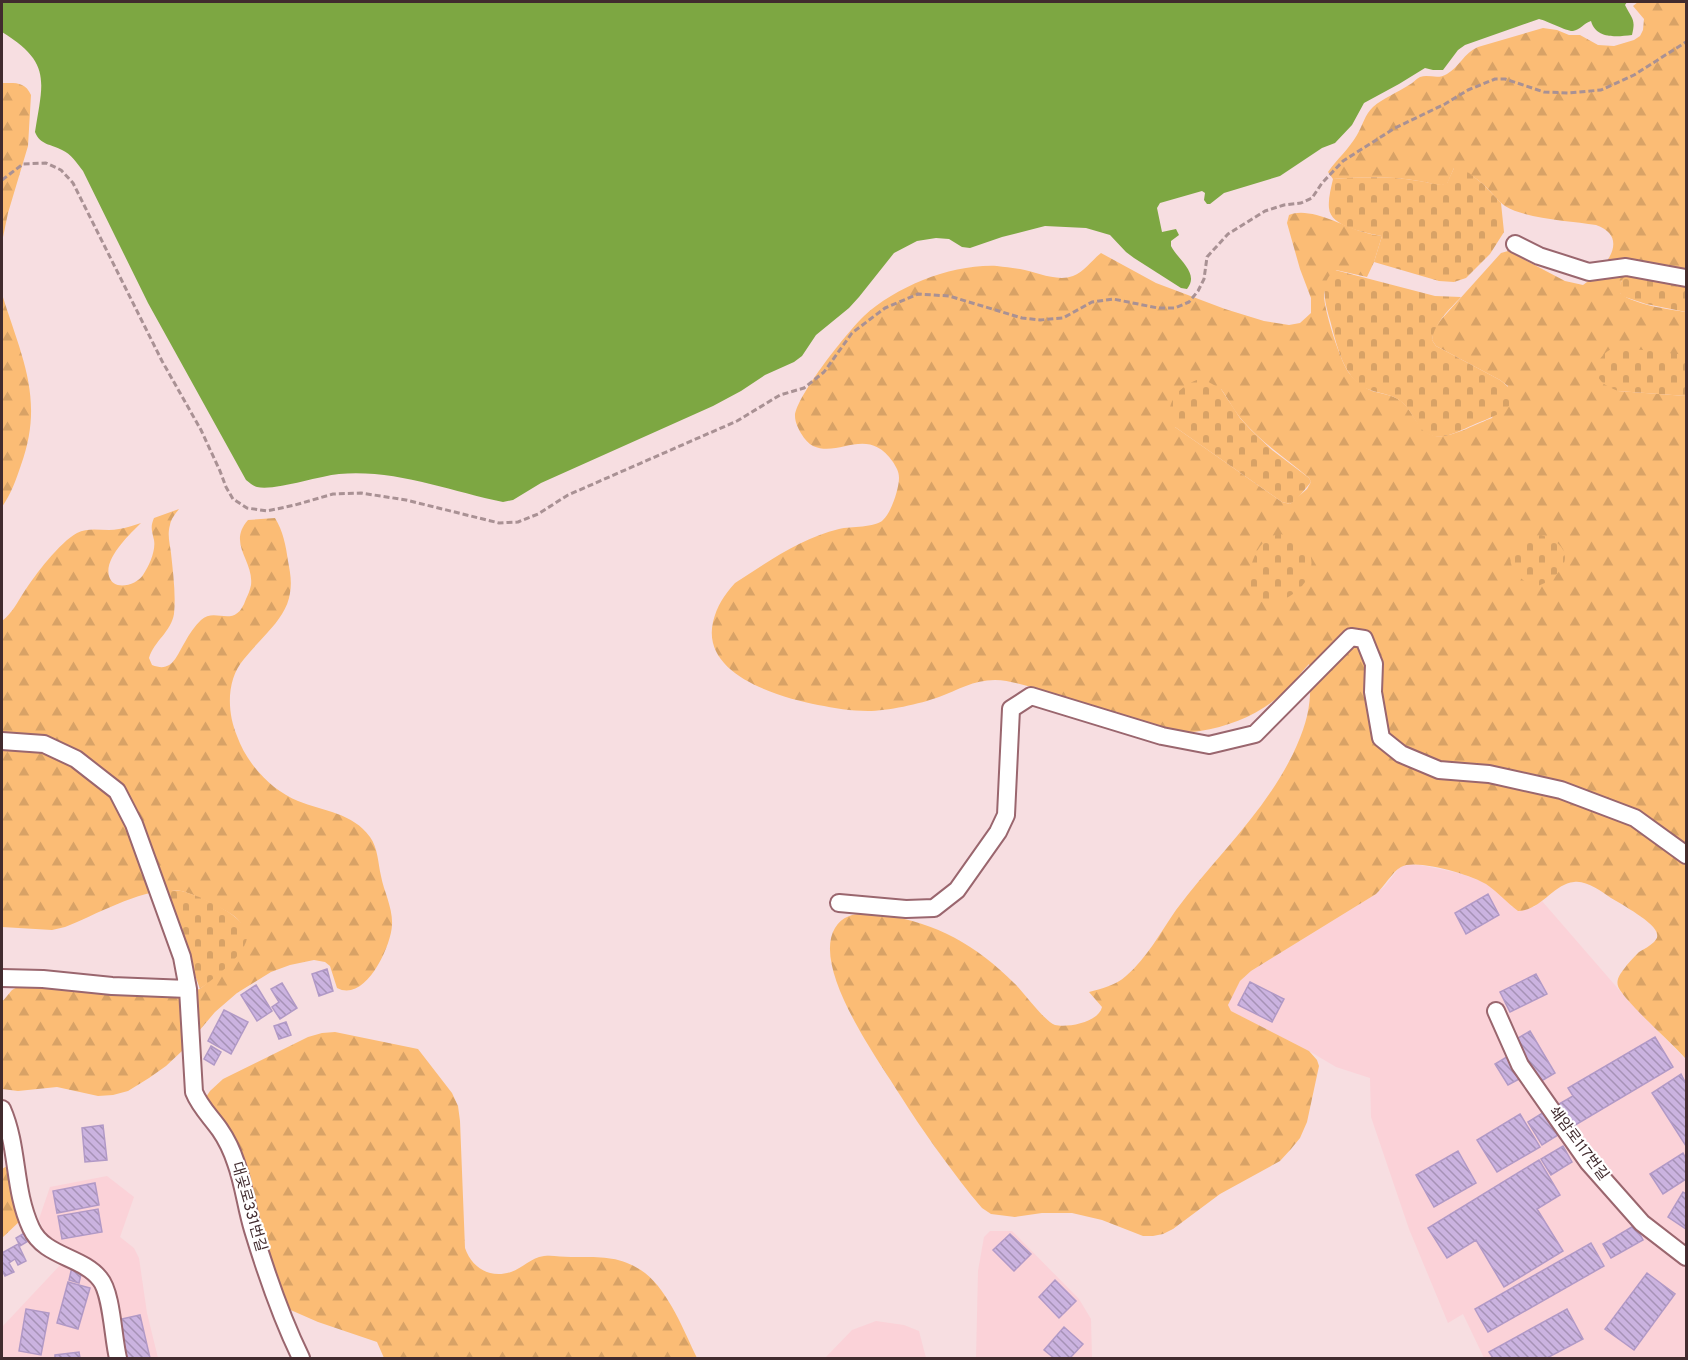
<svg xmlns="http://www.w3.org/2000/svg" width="1688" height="1360" font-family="Overpass,'Noto Sans KR',sans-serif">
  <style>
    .built { fill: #fbd2d8 }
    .forest { fill: url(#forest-firs); fill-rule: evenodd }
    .cemetery { fill: url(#cemetery-stones) }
    .water { fill: #7da742 }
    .building { fill: url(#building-back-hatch); stroke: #b199c6; stroke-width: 1.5 }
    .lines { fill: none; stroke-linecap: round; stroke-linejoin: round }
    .minor-casing { stroke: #9a666e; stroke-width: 20 }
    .path { stroke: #a99194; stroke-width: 3; stroke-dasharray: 6 3; stroke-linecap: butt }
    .minor { stroke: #fff; stroke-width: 16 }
    .labels { text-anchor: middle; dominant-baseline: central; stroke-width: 4.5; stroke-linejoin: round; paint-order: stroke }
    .street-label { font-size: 15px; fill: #412b2e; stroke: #fff }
  </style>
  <defs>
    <pattern id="forest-firs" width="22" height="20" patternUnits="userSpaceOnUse" patternTransform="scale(1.5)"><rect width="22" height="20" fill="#fbbc75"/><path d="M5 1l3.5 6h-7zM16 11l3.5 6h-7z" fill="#d8a266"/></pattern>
    <pattern id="cemetery-stones" width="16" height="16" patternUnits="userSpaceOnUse" patternTransform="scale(1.5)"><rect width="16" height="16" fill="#fbbc75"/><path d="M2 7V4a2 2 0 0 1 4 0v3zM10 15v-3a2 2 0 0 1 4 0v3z" fill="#d8a266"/></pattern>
    <pattern id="building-back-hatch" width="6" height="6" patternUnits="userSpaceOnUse" patternTransform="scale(1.5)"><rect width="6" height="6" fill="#cbb3e0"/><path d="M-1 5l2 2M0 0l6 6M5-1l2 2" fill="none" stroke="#a692b6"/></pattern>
  </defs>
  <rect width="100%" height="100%" fill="#f7dee1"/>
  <path class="built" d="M1407,864L1420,865L1459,873L1484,882L1504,897L1512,907H1534L1542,901L1627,999L1686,1060V1358H1484L1463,1314L1448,1323L1409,1229L1371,1117L1370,1078L1336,1067L1309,1051L1230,1011L1228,1005L1232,996L1240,981L1251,971L1376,894L1385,886L1399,868Z
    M107,1176L134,1197L120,1237L134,1248L139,1258L147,1313L158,1358H122L115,1295L51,1241L44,1231L39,1219L50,1187Z
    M990,1231H1012L1079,1299L1091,1319L1092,1358H976L978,1271L984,1237Z
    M63,1262L84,1269L101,1292L113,1358H2V1327Z
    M876,1321L904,1325L919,1331L926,1358H825L852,1330Z"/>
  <path class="forest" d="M1638,2H1686V287L1635,276L1621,281L1620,293C1634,305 1668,309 1686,312V355H1678L1618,391L1686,396V1059C1674,1045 1622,999 1618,986C1616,980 1620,974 1624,969C1628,963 1634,957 1639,952C1644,949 1650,946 1654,942C1656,939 1658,938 1657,934C1656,923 1621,904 1611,898C1601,891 1586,880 1574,882C1553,884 1542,910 1518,911C1507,903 1498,892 1486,884C1472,875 1415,858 1401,867C1392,872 1384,887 1376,894L1251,971L1240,981L1228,1005L1231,1011L1309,1051L1317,1060L1319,1066L1307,1122L1300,1138L1291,1149L1280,1161L1220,1194L1173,1229L1163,1234L1153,1236H1143L1102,1220L1072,1213H1042L1015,1217L991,1214L982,1208L971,1195C946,1163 922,1130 900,1095C879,1061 811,968 835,928C846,910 866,913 884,915C937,923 976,945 1014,983C1024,992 1044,1021 1055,1025C1068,1028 1099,1022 1102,1007L1089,992C1101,989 1116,985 1126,976C1147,958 1160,933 1176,910C1217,855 1269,809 1297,745C1310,716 1312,696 1309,664C1301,672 1294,683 1285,691C1262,713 1232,726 1200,731C1184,734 1167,729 1151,725C1112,714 1074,699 1035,688C1022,685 1008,680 995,680C973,680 958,690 939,697C920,704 887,711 868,711C851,711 834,708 818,705C779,697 701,675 713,622C717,606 724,595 735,583C767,562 802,538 839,529C851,526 875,528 883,520C891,513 899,489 899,478C899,471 896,467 893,462C867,425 840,458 813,446C805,442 795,426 795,416C796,396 849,330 864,316C897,286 952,264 997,266C1005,267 1012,268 1020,269C1036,272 1057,282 1073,276C1084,272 1092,260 1101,253L1156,283L1225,309L1264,321L1289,325L1300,323L1311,313V298L1300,269L1287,223L1289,215C1309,206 1343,226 1363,232C1369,234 1376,235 1382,236L1374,262L1367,277L1336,270C1332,277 1325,287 1324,295C1324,310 1340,361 1349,373C1353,378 1358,383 1363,386C1374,395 1390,392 1401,401C1414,411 1417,432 1435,436C1449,439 1478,423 1492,418L1508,386L1500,380L1436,346L1432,340L1433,331L1439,322L1501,253L1508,251L1565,281L1583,285C1602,272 1633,238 1596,225C1571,221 1526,219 1505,206C1498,201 1492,193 1486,187C1476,177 1467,172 1454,168L1447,184C1439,187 1428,182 1419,181C1390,176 1362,177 1333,179L1328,172C1337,159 1349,149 1357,135C1362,127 1365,114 1373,107C1383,98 1397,93 1409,85C1413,83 1416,79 1420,77C1429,74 1438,80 1447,74C1459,67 1464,53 1478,47L1543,28L1557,30L1569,35H1580L1598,45L1614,46L1634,40L1640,36L1643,30L1644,19L1633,6ZM1221,389C1229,400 1234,411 1243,421C1262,443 1287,459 1309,478L1311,482L1307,489L1290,504L1282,502L1175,427Z
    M2,83C14,83 25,81 31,95L28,146L8,213L2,242Z
    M2,294C21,356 45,399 21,465C16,480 11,494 2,507Z
    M179,509C175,514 171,519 170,525C167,535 170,544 171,553C173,573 176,594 174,614C171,632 154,641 149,658L152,665C172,673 176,657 185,642C189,634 195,626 201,620C216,606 235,631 246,599C248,595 250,590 251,585C254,560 227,544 248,520L275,518C283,531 286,546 288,561C290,571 292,582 290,593C288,608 278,621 268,632C260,641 252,649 244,659C226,680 227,712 237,736C247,764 271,790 298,801C323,811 353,813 370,837C378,848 378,863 381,876C384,892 393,908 392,925C391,947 365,1003 337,988L330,966L325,962L314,960L290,965L271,972L237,993L215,1012L182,1051L166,1066L149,1078L128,1091L113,1095L98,1096L57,1087L18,1091L2,1089V1002L12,990L21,985L181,993L200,989L232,961L245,944C244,938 243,927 240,922C235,914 216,906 209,902C197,897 187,891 174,890C143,888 95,915 65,927L52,930L2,927V621C12,613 17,603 24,592C35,575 60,542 77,533C90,526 105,532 119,529C126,528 134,525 141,523C130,534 104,558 109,576C113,592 137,585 143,575C149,566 156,551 154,540C152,531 150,527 154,518Z
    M335,1032L418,1049L452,1093L458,1106L460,1121L465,1248C472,1268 490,1279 511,1272C523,1268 530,1258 544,1256C552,1255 562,1257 571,1257C599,1257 621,1255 645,1273C669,1292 684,1331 697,1358H384L377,1342L318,1322L286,1308L204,1100L210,1091L223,1079L308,1037L322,1033Z
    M7,1166L21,1220L2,1238V1169Z"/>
  <path class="cemetery" d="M1454,168H1459L1469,173L1483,184L1501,203L1504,232L1490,254L1466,278L1454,282L1439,281L1374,262L1382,236C1367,233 1330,227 1329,208C1328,199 1331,188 1333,179C1362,177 1390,176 1419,181C1428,182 1439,187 1447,183Z
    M1335,270L1435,296L1461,297C1449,310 1435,322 1432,340L1436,346L1500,380C1533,404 1493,417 1473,425C1461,430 1446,439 1433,436C1417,432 1414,413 1403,403C1392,393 1378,394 1365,388C1343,377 1336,342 1330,320C1325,303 1319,282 1335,270Z
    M1625,276H1635L1686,287V312L1646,304L1622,296L1620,293C1619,286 1620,282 1625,276Z
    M1616,347L1686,355V396L1618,391C1612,388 1605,386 1601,381C1589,368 1603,351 1616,347Z
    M1197,380H1205L1221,389L1240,418L1251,430L1272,450L1309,478L1311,482L1297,499L1290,504L1282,502L1175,427C1161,408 1177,387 1197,380Z
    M1280,534C1340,544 1304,612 1257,601C1255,599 1252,596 1251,593C1245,579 1253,553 1263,543C1268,537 1273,536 1280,534Z
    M1541,535C1565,542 1575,560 1552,578C1548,581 1541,586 1535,586C1528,585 1520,578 1516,573C1500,553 1522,538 1541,535Z
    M165,890C173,890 181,890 188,893C204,898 251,918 247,938C244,956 214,978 200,989Z"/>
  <path class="water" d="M2,2H1627L1625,5C1632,19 1636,19 1632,35C1616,37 1596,39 1591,21C1584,23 1580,30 1573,31C1568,32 1548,21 1539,19L1465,45L1458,50L1443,70H1433L1425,68L1399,84L1364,103L1352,125L1335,143L1322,148L1280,176L1224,193L1210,204H1207L1204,200L1205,193L1202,191L1160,203L1157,208L1162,232L1176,229L1179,235L1171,241V246C1178,260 1200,273 1187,289L1181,288L1134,258L1126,252L1110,235L1086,228L1045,226L1002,237L970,248L962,247L949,239L936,238L917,241L894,253L859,297L849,308L816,335L802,356L794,362L765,375L741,391L713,406L541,483L513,500L503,502C449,491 396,469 339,474C318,476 275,491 257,487C253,486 250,483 246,480L148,303L83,171C77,163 71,154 62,150C51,144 40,145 35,132C43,81 52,63 2,32Z"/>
  <path class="building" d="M1488,894L1499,915L1466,934L1455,913Z
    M327,969L333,991L319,996L312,974Z
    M1536,974L1547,994L1510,1012L1500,992Z
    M1250,982L1284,999L1272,1022L1238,1005Z
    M282,983L297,1008L280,1019L272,1007L279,1002L271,989Z
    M256,985L272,1011L257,1021L241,995Z
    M224,1010L248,1022L231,1054L208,1041Z
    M286,1022L291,1035L279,1039L274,1026Z
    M1530,1031L1555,1073L1538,1083L1513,1041Z
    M1655,1037L1673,1067L1572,1127L1559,1104L1573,1096L1568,1088Z
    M211,1046L221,1052L214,1065L204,1059Z
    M1510,1055L1523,1077L1508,1085L1495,1064Z
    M1681,1074L1686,1084V1146L1652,1093Z
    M1544,1112L1558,1135L1542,1145L1528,1122Z
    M1520,1114L1540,1147L1497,1172L1477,1140Z
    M103,1125L107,1160L85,1162L82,1128Z
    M1563,1146L1572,1162L1551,1175L1541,1159Z
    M1458,1151L1476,1183L1434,1207L1416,1175Z
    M1683,1153L1686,1159V1179L1663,1194L1650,1174Z
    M1539,1160L1560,1195L1537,1209L1563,1251L1504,1287L1476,1240L1447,1258L1428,1228Z
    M95,1183L99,1205L57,1213L53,1191Z
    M1683,1192L1686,1194V1229L1668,1217Z
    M98,1209L102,1232L62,1239L58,1216Z
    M1635,1225L1643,1240L1611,1258L1603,1244Z
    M26,1232L30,1240L20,1246L16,1238Z
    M1010,1234L1031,1254L1014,1271L993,1250Z
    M1591,1243L1604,1266L1488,1332L1475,1309Z
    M18,1244L26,1261L18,1265L15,1259L9,1263L14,1272L5,1276L2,1270V1253Z
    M72,1267L82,1270L79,1283L69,1280Z
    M1647,1273L1675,1294L1634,1350L1605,1329Z
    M1055,1280L1076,1301L1059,1318L1039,1297Z
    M68,1282L90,1288L78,1329L57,1323Z
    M26,1309L49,1313L41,1355L19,1351Z
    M1567,1309L1583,1339L1547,1358H1493L1489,1352Z
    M140,1315L150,1358H125L117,1320Z
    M1064,1327L1083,1344L1070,1358H1054L1044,1350Z
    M79,1352L80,1358H55V1355Z"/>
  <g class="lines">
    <g class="minor-casing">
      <path id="minor" d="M1515,244L1539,256L1589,272L1626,267L1686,278
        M2,741L44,744L76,759L117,791L134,824L182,957L188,989L194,1092C200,1107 211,1117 220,1130C227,1140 232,1151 236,1163C244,1185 246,1207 253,1230C266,1273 281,1317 301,1358
        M839,903L906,909L934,908L957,890L998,832L1006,815L1011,709L1031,696L1162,736L1209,745L1255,734L1351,637L1364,639L1374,664L1373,692L1381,738L1401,754L1439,770L1489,774L1561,790L1635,818L1686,855
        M2,978L43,979L112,986L188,989
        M1496,1011L1520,1065L1588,1162L1642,1223L1686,1257
        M2,1109C19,1148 13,1189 31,1228C44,1257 82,1256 100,1279C112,1293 113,1339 118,1358"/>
    </g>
    <path class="path" d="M2,180L23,164L46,163L61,170L73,183L162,361L201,430L220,471L226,487L233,499L247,508L267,511L295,505L333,494L361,493L406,500L499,523L518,522L538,514L568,495L737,421L780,395L804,388L824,372L852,333L885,308L918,294L949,296L1022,318L1040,320L1063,318L1092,302L1113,299L1158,308H1175L1189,302L1198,291L1204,279L1207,257L1228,234L1265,211L1284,205L1301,203L1312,198L1322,183L1343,161L1395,128L1445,104L1468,90L1495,79H1505L1544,92L1569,93L1601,90L1634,75L1686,42"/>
    <use href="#minor" class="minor"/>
  </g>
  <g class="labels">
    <g class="street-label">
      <text transform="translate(1578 1144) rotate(53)">쇄암로117번길</text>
      <text transform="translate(248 1207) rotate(74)">대곶로331번길</text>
    </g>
  </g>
  <rect width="1688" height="1360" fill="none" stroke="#412b2e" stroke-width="6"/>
</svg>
